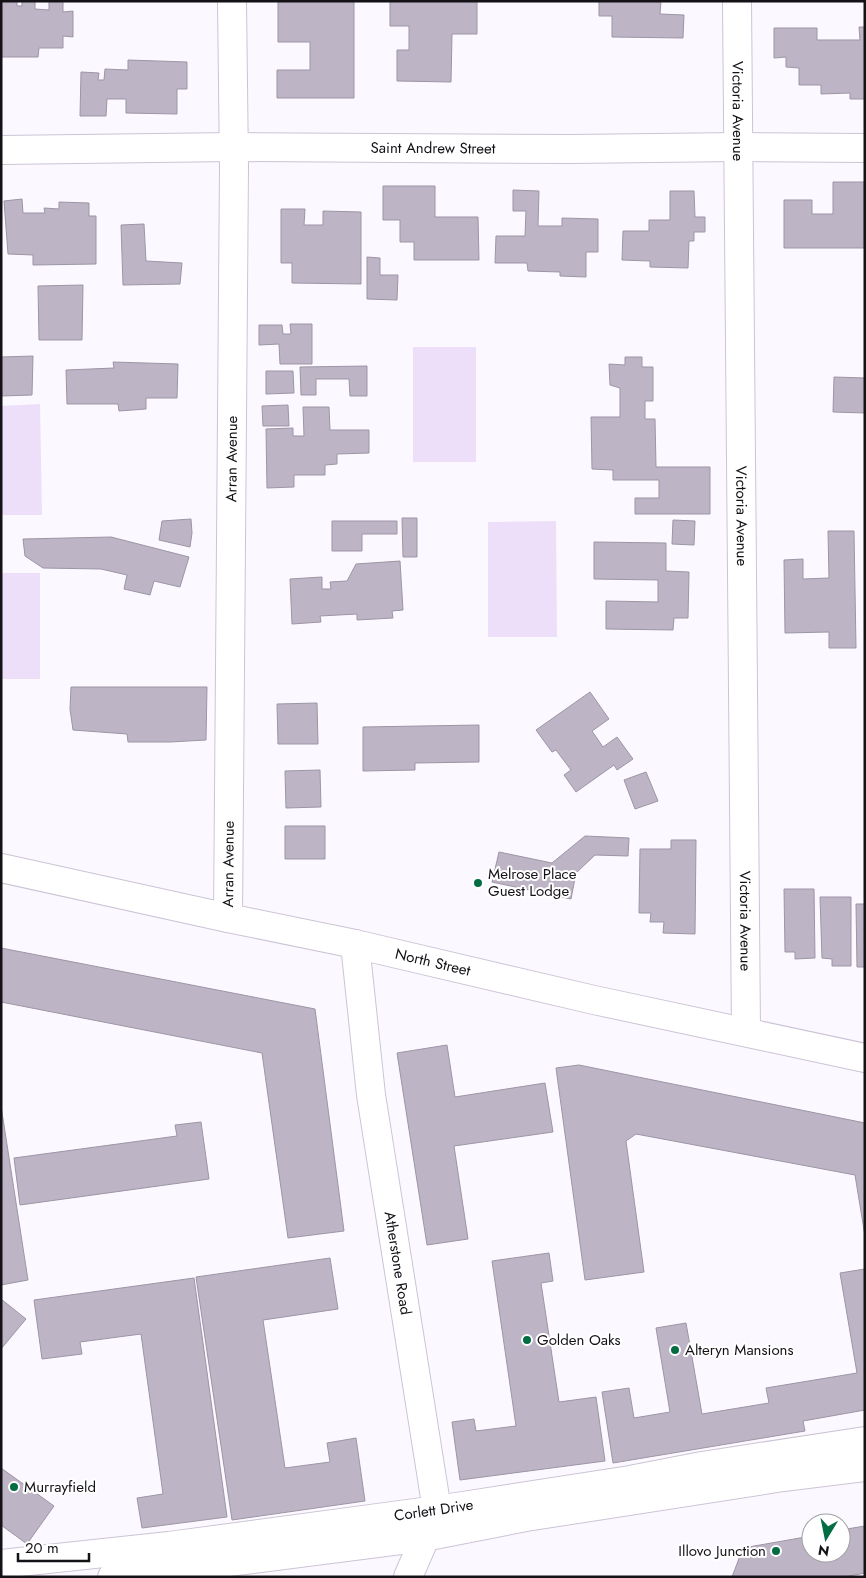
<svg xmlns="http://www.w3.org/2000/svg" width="866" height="1578" font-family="Jost,sans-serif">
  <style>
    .green { fill: #eddff9 }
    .building { fill: #bdb4c5; stroke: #9d95a5 }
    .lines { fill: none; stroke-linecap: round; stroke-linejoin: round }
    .street-casing { stroke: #ccc4d5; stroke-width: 30 }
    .secondary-casing { stroke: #ccc4d5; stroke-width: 30 }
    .street { stroke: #fff; stroke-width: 28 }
    .secondary { stroke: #fff; stroke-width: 28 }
    .poi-dot { fill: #026c42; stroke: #fff; stroke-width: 2 }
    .labels { text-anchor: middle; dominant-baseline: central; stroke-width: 4; stroke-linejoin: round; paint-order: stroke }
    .street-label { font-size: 15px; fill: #141117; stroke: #fff }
    .poi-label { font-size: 15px; fill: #141117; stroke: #fff; text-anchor: start }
  </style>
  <rect width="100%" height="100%" fill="#fbf8ff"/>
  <path class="green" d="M413,347H476V462H413Z
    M40,404L42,515H1V406Z
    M556,521L557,637H488V522Z
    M1,573H40V679H1Z"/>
  <path class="building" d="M1,1H17V6H22V1H35V9L49,10V1H63V12L73,11V37L63,36V48H39L38,57H1Z
    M278,1H354V98H277V70H310V42H278Z
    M390,1H477V34H452L451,82L397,81V50H409V26H390Z
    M599,1H661L660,14L684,15L683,38L612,37V16H599Z
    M859,27H865V99H850V93L821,94V85H799V68L786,67V57L774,58V28H817V40H860Z
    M128,60L187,62V89H177V114L126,113V99H107L106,116H80L81,72L99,73L98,80H104L105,69L128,70Z
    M833,182H864V248H784V200H812V214H833Z
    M383,186H435V217H478L479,260H414V242H400V220H383Z
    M513,190L539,191L538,226H562V218L598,219V252H586V277L560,276V272L528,271L527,263H495L496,236H525L526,211H513Z
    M670,191H694L695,217H705V232H694V241H689L688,268L650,267V261L622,260L623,231H649V220H670Z
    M22,199L23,213H45L44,208L59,209V202L89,203V216H96V264L33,265V255L8,254L4,201Z
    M281,209H305L304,225H323V211L361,212V284L292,283V263H281Z
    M144,224L146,261L182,263L180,284L123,285L121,225Z
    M367,257L380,258V275H398L397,300L367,299Z
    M83,285L82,340H39L38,286Z
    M290,324H312V364H280L279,344L259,345V325H282L283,334H291Z
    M33,356L32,395L1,396V357Z
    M625,357H642V367H653V401H645V419H655L656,467H710V514H635V498H659V480H613V470L592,469L591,417H620V388L610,385L609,364L625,365Z
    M113,362L178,364L177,398H146V409L119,411L118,404H67L66,370L114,368Z
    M367,366V396H350L349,379H316V395H301L300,367Z
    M266,371H293L294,393L266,394Z
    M834,377L865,378V413L833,412Z
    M288,405L289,426H263L262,406Z
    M303,407H329L330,430H369V453L337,454V464L325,465V475H294V487L267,488L266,429L293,428V436H304Z
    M402,518H417V557H403Z
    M191,519L192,533L190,547L159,540L162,521Z
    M673,520L695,521L694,545L672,544Z
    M332,521H397V534H362V551H332Z
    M828,531H854L856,648H829V632L785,633L784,560L803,559V579L829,578Z
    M111,537L189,557L180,587L154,581L150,595L124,589L127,575L101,569L43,568L25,556L23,539Z
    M594,542L666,543V571L689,572L688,618H674L673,630L606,629V601L658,602V580L594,579Z
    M400,561L403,610L392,611L393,618L357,620V614L320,616L321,622L292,624L290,579L322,577V589H331L330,582L347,581L356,564Z
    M71,687H207L206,740L170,742H128L127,734L73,730L70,709Z
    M590,692L609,719L592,731L603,747L617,737L633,759L617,770L614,765L576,792L564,775L571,770L556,750L552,752L536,730Z
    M317,703L318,744H278L277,704Z
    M479,725V762L415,763V770L363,771V727Z
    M320,770L321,807L286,808L285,771Z
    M646,772L658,801L635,809L624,780Z
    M285,826H325V859H285Z
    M585,836L629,838L628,856L595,855L576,873L571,899L492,882L499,852L552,863Z
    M671,840H696L695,934L663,933L664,922H650L651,913H639L640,849H671Z
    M784,889H814L815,958L795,959V952H785Z
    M820,897H851V966H832V959L822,958Z
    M856,904H865V967H857Z
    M1,948L315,1009L344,1231L288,1238L262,1053L1,1002Z
    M447,1045L455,1097L545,1083L553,1132L454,1146L468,1239L427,1245L397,1053Z
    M579,1065L865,1123V1236L855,1175L636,1134L626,1141L644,1272L585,1280L556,1068Z
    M1,1106L28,1280L1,1285Z
    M201,1122L209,1179L20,1205L14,1158L177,1136L175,1125Z
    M549,1253L553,1281L541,1283L559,1402L596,1397L605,1461L460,1480L452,1422L474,1419L476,1431L516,1426L492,1261Z
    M330,1258L338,1309L263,1320L285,1468L330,1462L327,1443L356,1438L365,1501L232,1520L196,1277Z
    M865,1269V1410L803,1421L805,1431L613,1463L602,1392L629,1388L634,1418L670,1412L656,1328L686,1323L702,1414L769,1403L766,1388L857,1373L840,1273Z
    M194,1278L227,1517L142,1528L137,1498L163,1494L141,1334L80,1342L82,1354L42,1359L34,1300Z
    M1,1299L26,1319L1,1349Z
    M1,1468L54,1506L27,1544L1,1525Z
    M865,1526V1573L844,1577H732L743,1548L811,1536V1553H841V1530Z"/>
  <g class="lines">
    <g class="street-casing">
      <g id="street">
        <path id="s1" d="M737,1C739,345 744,688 746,1032"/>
        <path id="s2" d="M1,150L233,147L571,149L738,147L865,148"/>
        <path id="s3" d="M1,868L228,918L355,944L594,1000L865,1058"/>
        <path id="s4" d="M228,918L234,167L232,1"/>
        <path id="s5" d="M355,944L371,1095L437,1510L408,1577"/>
      </g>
    </g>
    <g class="secondary-casing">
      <g id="secondary">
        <path id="s6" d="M1,1564L169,1546L437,1510L630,1480L702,1466L865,1441"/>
        <path d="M112,1577L424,1537L526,1517L783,1477L865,1467"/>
      </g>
    </g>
    <use href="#street" class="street"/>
    <use href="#secondary" class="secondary"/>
  </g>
  <g class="poi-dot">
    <circle cx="478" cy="883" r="5"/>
    <circle cx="527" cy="1340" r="5"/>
    <circle cx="675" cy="1350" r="5"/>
    <circle cx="14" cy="1487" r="5"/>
    <circle cx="776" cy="1551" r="5"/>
  </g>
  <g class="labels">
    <g class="street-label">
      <text stroke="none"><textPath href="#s1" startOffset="110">Victoria Avenue</textPath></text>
      <text stroke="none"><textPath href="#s2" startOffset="432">Saint Andrew Street</textPath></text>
      <text stroke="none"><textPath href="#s4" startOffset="459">Arran Avenue</textPath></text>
      <text stroke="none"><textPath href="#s1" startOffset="515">Victoria Avenue</textPath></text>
      <text stroke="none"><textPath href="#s4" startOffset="54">Arran Avenue</textPath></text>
      <text stroke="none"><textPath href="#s1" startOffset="920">Victoria Avenue</textPath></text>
      <text stroke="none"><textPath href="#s3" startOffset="442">North Street</textPath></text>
      <text stroke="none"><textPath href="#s5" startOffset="322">Atherstone Road</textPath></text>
      <text stroke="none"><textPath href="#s6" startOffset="436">Corlett Drive</textPath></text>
    </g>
    <g class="poi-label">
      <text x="488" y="874">Melrose Place<tspan x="488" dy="17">Guest Lodge</tspan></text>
      <text x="537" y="1340">Golden Oaks</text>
      <text x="685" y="1350">Alteryn Mansions</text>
      <text x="24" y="1487">Murrayfield</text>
      <text x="766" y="1551" text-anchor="end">Illovo Junction</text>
    </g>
  </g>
  <rect width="866" height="1578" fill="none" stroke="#141117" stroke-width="5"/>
  <g transform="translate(826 1538) rotate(190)"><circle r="24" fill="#ffffff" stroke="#a1a0a2"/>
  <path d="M0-4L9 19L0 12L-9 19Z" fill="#026c42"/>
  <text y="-8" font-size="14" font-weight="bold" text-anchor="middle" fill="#141117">N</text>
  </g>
  <path d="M18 1553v8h71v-8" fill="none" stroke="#141117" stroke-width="2.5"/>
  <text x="25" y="1553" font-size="15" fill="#141117" stroke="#ffffff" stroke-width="4" paint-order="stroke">20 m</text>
</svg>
